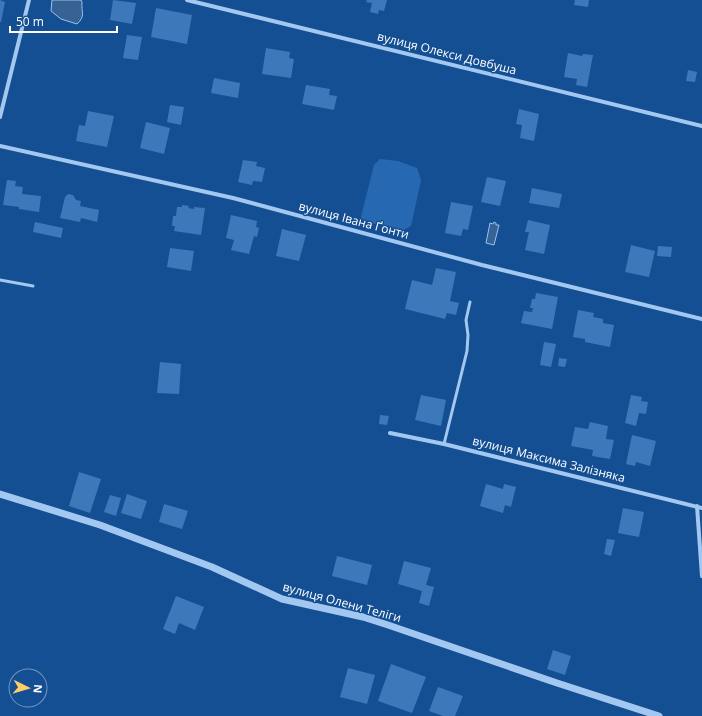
<svg xmlns="http://www.w3.org/2000/svg" width="702" height="716" font-family="'Open Sans',sans-serif">
  <style>
    .green { fill: #2669b2 }
    .water { fill: #376293; stroke: #94c4f4 }
    .building { fill: #3d78bb }
    .lines { fill: none; stroke-linecap: round; stroke-linejoin: round }
    .service { stroke: #a2c8f2; stroke-width: 3 }
    .minor { stroke: #a2c8f2; stroke-width: 4 }
    .tertiary { stroke: #a2c8f2; stroke-width: 7 }
    .labels { text-anchor: middle; dominant-baseline: central; stroke-width: 3; stroke-linejoin: round; paint-order: stroke }
    .street-label { font-size: 12px; fill: #fff; stroke: #144f93 }
  </style>
  <rect width="100%" height="100%" fill="#144f93"/>
  <path class="green" d="M380,159L398,161L417,168L421,180L411,226L404,230L365,222L361,217L374,165Z"/>
  <path class="water" d="M52,0H81L82,2C81,12 86,16 77,24L61,19L51,11Z
    M494,222L496,223V225H499L494,245L486,243L490,223L493,224Z"/>
  <path class="building" d="M0,0L5,2L1,22H0Z
    M113,0L136,3L132,24L110,20Z
    M367,0H387L384,11L379,10L378,14L370,12L372,3L366,2Z
    M575,0H589L588,7L574,5Z
    M156,8L192,15L187,44L151,37Z
    M127,35L142,37L138,60L123,58Z
    M266,48L290,52L289,58L294,59L291,78L262,74Z
    M568,53L582,56L583,54L593,55L587,87L576,85L577,79L564,77Z
    M688,70L697,72L695,82L686,81Z
    M214,78L240,83L238,98L211,93Z
    M306,85L330,89L329,95L337,96L334,110L302,104Z
    M170,105L184,107L181,125L167,122Z
    M519,109L539,114L534,141L520,138L522,125L516,124Z
    M88,111L114,116L107,147L76,141L79,125L85,126Z
    M146,122L170,128L164,154L140,148Z
    M243,160L257,162L256,166L265,168L262,182L253,181L252,185L238,182Z
    M487,177L506,181L500,206L481,202Z
    M7,180L16,181L15,186L23,187L22,194L41,196L39,212L19,209V207L3,205Z
    M532,188L562,194L559,208L529,203Z
    M68,194L73,195L76,200L81,201L80,206L99,210L97,222L81,218L80,222L60,218L65,197Z
    M451,202L473,206L468,230L463,229L461,236L445,233Z
    M182,205L189,206L188,208L194,209V207L205,208L201,235L174,231L175,226H172L173,216H176L177,207H182Z
    M231,215L257,221L256,227L259,228L257,237L254,236L249,254L231,250L234,240L226,238Z
    M528,220L550,225L544,254L525,250L529,232H525Z
    M35,222L63,228L61,238L33,232Z
    M282,229L306,235L299,261L276,256Z
    M631,245L655,251L649,277L625,272Z
    M658,246L672,247L671,257L657,256Z
    M170,248L194,251L191,271L167,267Z
    M436,268L456,272L450,301L459,303L456,315L447,313L445,319L405,309L412,280L432,285Z
    M536,293L558,297L552,329L521,323L524,311L532,312L533,308H530L532,299H535Z
    M578,310L594,313L593,317L603,319V323L614,325L610,347L585,342V339L573,337Z
    M544,342L556,344L551,367L540,365Z
    M559,358L567,359L565,367L558,366Z
    M160,362L181,364L179,394L157,393Z
    M421,395L446,400L441,426L415,420Z
    M631,395L642,397L641,401L648,402L646,414L639,413L636,426L625,423Z
    M380,415L389,416L387,425L379,424Z
    M590,422L608,426L606,439L614,440L610,459L592,456L593,450L571,446L575,427L588,429Z
    M632,435L656,441L650,466L636,462L635,466L626,464Z
    M79,472L101,479L90,513L69,506Z
    M486,484L503,489L504,484L516,487L511,507L505,505L503,513L480,506Z
    M127,494L147,501L141,519L121,513Z
    M110,495L121,498L116,516L104,512Z
    M164,504L188,511L182,529L159,522Z
    M623,508L644,512L639,537L618,533Z
    M607,539L615,540L611,556L604,554Z
    M337,556L372,565L367,585L332,576Z
    M404,561L431,568L426,585L434,587L429,606L419,603L422,591L398,584Z
    M176,596L204,607L195,630L179,623L175,634L163,629Z
    M553,650L571,656L565,675L547,669Z
    M391,664L426,677L412,713L378,701Z
    M348,668L375,675L367,704L340,697Z
    M438,687L463,696L455,716H443L429,711Z"/>
  <g class="lines">
    <path class="service" d="M0,280L33,286
      M444,444L467,351L468,335L466,320L470,302"/>
    <path class="minor" d="M187,0L702,126
      M0,117L29,0
      M0,146L233,198L482,265L702,319
      M390,433L444,444L702,508
      M697,506L702,576"/>
    <path class="tertiary" d="M0,494L100,525L212,567L282,599L363,617L388,625L557,683L659,716"/>
  </g>
  <g class="labels">
    <g class="street-label">
      <text transform="translate(447 53) rotate(14)">вулиця Олекси Довбуша</text>
      <text transform="translate(354 220) rotate(15)">вулиця Івана Ґонти</text>
      <text transform="translate(549 459) rotate(14)">вулиця Максима Залізняка</text>
      <text transform="translate(342 602) rotate(15)">вулиця Олени Теліги</text>
    </g>
  </g>
  <g transform="translate(28 688) rotate(95)"><circle r="19" fill="#144f93" stroke="#7295be"/>
  <path d="M0-3L7 15L0 10L-7 15Z" fill="#ffce63"/>
  <text y="-6" font-size="11" font-weight="bold" text-anchor="middle" fill="#ffffff">N</text>
  </g>
  <path d="M10 26v6h107v-6" fill="none" stroke="#ffffff" stroke-width="2"/>
  <text x="16" y="26" font-size="12" fill="#ffffff" stroke="#144f93" stroke-width="3" paint-order="stroke">50 m</text>
</svg>
